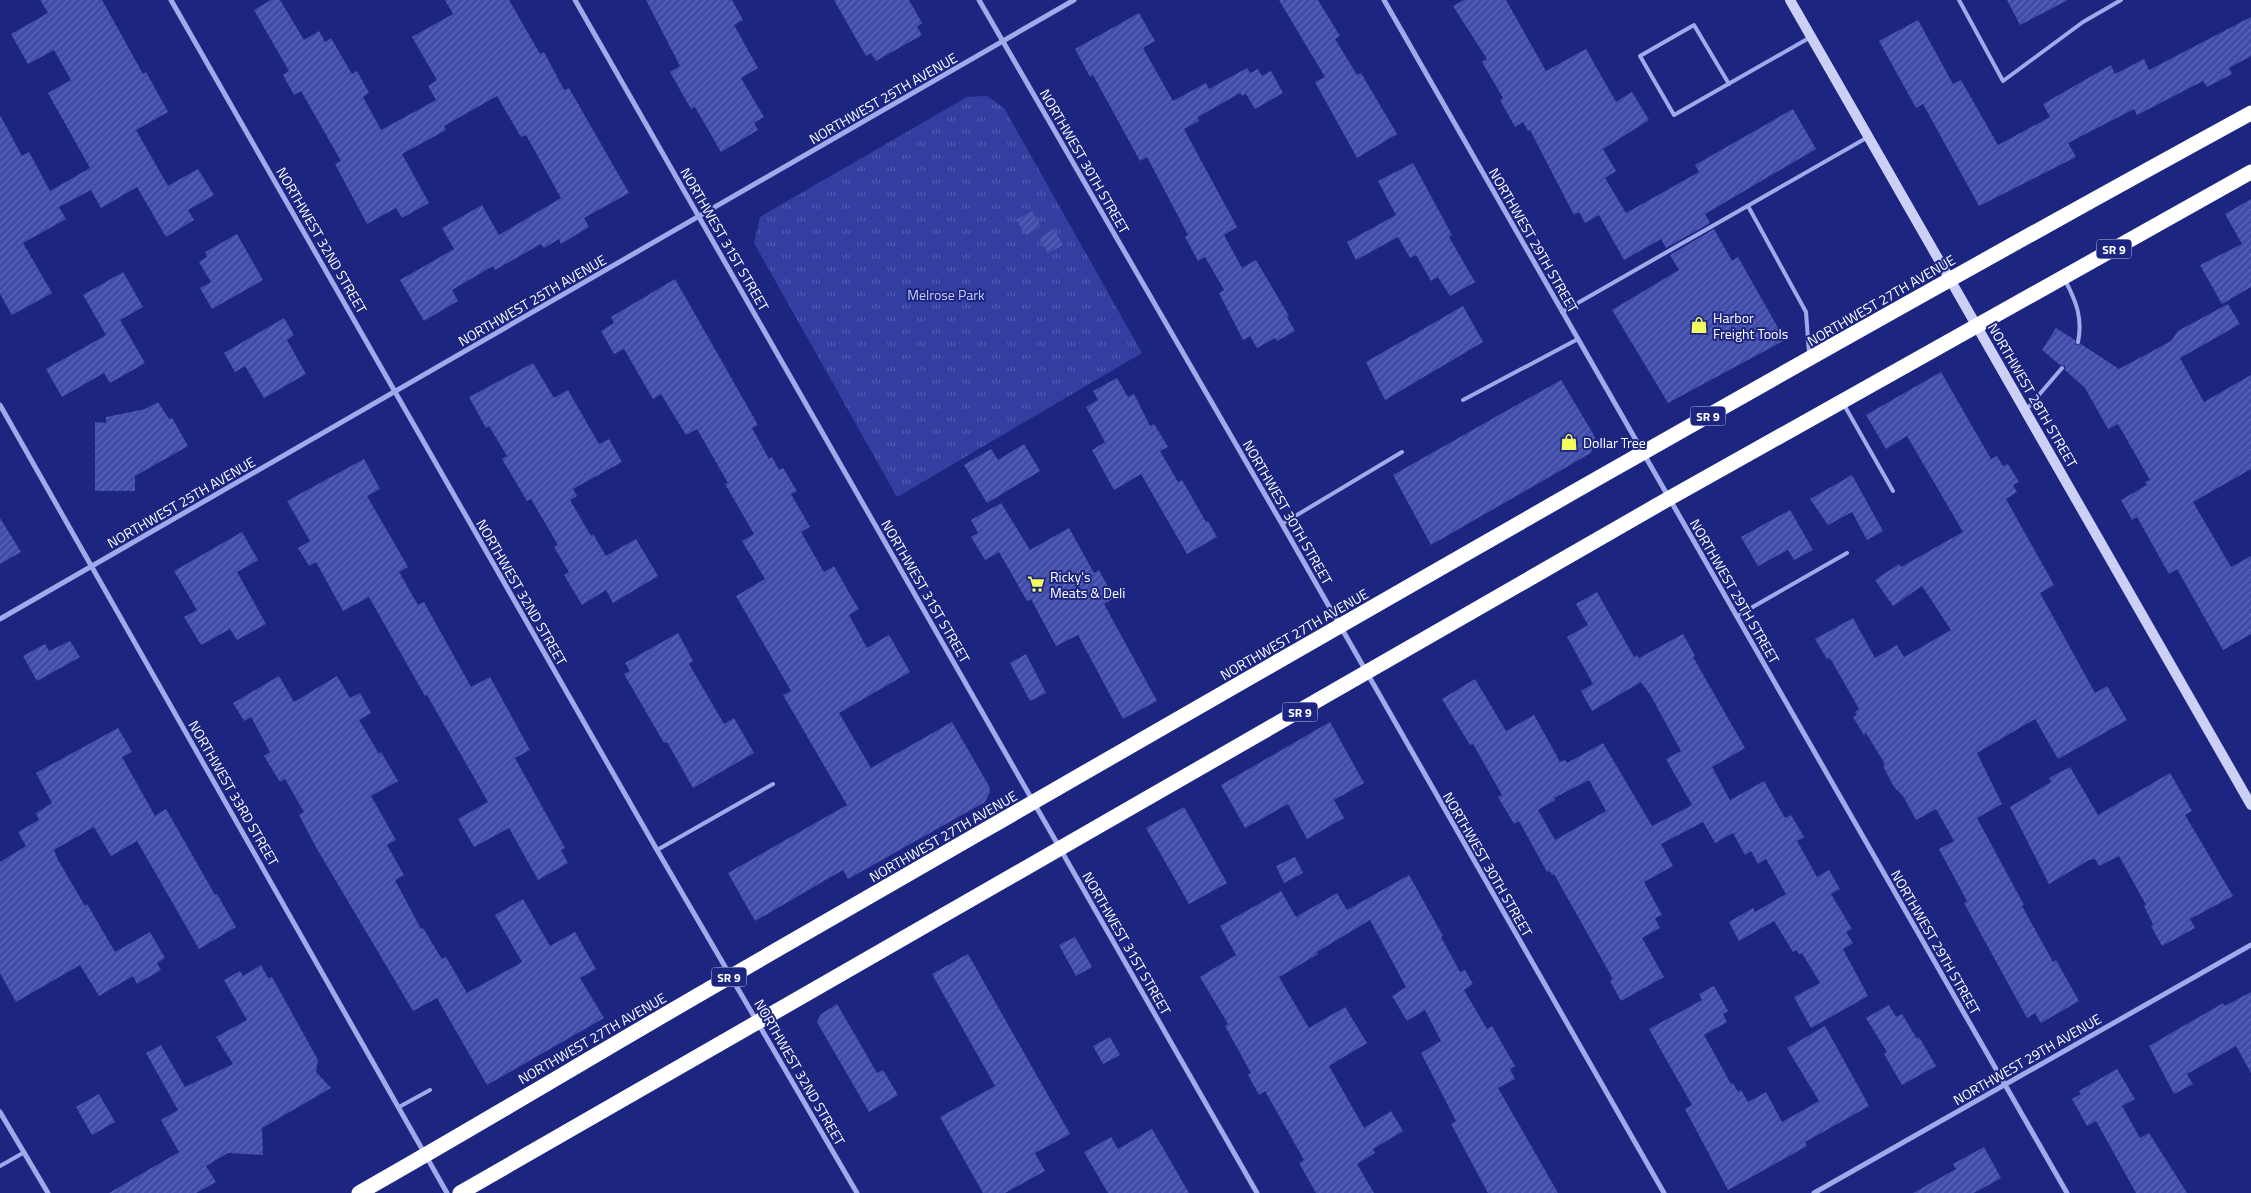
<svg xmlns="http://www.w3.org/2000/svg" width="2251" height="1193" font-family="'Titillium Web',sans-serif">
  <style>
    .grass { fill: url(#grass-tufts) }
    .building { fill: url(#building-hatch); fill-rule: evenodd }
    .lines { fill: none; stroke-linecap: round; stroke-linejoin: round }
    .lane { stroke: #a0a9e9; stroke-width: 4 }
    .street { stroke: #a0a9e9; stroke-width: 5 }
    .secondary { stroke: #ccd0f7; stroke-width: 10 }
    .highway { stroke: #fff; stroke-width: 15 }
    .labels { text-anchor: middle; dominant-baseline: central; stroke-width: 4; stroke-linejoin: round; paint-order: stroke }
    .shield { fill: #1c2681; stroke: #bbbed9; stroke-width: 1 }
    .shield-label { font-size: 12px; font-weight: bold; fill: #fff }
    .street-label { font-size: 14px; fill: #fff; stroke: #1c2681 }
    .park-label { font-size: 14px; fill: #c5caf7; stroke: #1c2681 }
    .poi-label { font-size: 14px; fill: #fff; stroke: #1c2681; text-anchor: start }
  </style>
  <defs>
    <pattern id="grass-tufts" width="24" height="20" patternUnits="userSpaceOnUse" patternTransform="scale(1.25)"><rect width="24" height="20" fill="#333ea1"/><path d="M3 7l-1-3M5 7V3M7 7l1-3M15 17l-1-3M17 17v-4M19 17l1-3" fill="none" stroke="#525baf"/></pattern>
    <pattern id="building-hatch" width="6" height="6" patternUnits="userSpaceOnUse" patternTransform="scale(1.25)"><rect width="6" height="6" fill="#404ca9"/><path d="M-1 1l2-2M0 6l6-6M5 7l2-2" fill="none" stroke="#5d67b6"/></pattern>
  </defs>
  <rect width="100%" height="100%" fill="#1c2681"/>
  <path class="grass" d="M987,96L1004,108L1142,353L897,497L754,243L760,217L967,97Z"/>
  <path class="building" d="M40,0H102L143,74L146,72L168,112L136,130L168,186L198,169L214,195L188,210L194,220L166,237L137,187L101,208L91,190L59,207L66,219L23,243L52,293L12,315L0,294V115L22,156L29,152L50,191L90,168L48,93L71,80L54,50L28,64L11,34L48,13Z
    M271,0H280L304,40L319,31L325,42L331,38L352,74L357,71L369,93L363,97L381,130L436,100L428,86L437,80L412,37L453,14L445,0H509L540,54L544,52L564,90L569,88L629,193L584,218L589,227L561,244L559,239L544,248L541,244L495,270L493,266L452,290L458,301L424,321L400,280L454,249L442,228L482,205L499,235L561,198L526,135L521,137L497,96L444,126L446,130L402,154L429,203L402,218L396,208L367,224L335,164L341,161L301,91L294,95L283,75L289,71L254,10Z
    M646,0H732L743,20L734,25L758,68L741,78L764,117L754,123L758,130L721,152L695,107L691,109L670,72L680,66Z
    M834,0H909L922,23L917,27L922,35L876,61L871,53L866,56Z
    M1279,0H1318L1340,36L1335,39L1357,75L1361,73L1397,134L1357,158L1315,82L1325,77Z
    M1464,0H1506L1546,71L1586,49L1616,102L1632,92L1649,120L1603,149L1616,171L1605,178L1626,213L1699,172L1695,165L1793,109L1816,149L1705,214L1710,223L1666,248L1661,239L1624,260L1599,215L1585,223L1579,212L1574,215L1530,130L1528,131L1523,122L1515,127L1500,100L1503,98L1482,62L1487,59L1453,6Z
    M2007,0H2068L2020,25Z
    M1139,13L1155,41L1143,48L1173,101L1206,83L1209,89L1247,68L1250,73L1258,69L1262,76L1271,71L1283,93L1255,109L1246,94L1242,96L1240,93L1198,117L1199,121L1184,129L1237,227L1224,235L1242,268L1256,260L1289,316L1287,317L1295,331L1277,341L1275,338L1257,348L1250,336L1243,340L1219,293L1224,290L1205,257L1198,261L1185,237L1188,235L1147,157L1140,161L1093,75L1090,77L1075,49Z
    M2251,17V56L2229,68L2232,74L2207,87L2203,81L2137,115L2134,109L2068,143L2076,157L1979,206L1923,104L1916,108L1879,41L1918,20L1953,84L1961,80L1998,145L2050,117L2043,104L2111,65L2115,74L2144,59L2149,70Z
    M1413,163L1452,235L1449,237L1475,282L1450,296L1438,277L1431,281L1416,255L1410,258L1398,237L1356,260L1347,242L1396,215L1378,181Z
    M2251,199V287L2222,304L2200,265L2242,244L2225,214Z
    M1032,211L1041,226L1026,235L1016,220Z
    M1054,229L1063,245L1048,253L1039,238Z
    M1714,229L1732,261L1738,257L1785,340L1668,403L1612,310L1679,270L1670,255Z
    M237,234L263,280L212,309L200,288L211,282L199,262L207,257L205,252Z
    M123,272L143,307L120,320L145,363L110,383L104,373L62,397L46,369L106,335L83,295Z
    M675,279L758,425L752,428L769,459L772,457L779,470L783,468L797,491L791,494L810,527L801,532L824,572L834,566L852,598L859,609L849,615L867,648L889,635L910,672L839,713L871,768L952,722L989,786L990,792L985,802L848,879L843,870L755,921L728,873L847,805L783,695L791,691L736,596L765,579L742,541L754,534L725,484L728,483L697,429L686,435L661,394L653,399L624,349L614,354L601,331L614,323L611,317Z
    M2228,304L2240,324L2180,358L2204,402L2251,375V469L2193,502L2231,567L2251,556V634L2223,650L2177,569L2169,574L2137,517L2132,520L2121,500L2147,485L2145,482L2150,480L2118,424L2108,429L2085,388L2065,370V366L2060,365L2042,350L2056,328L2075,340L2076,345L2081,344L2119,369L2171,341L2178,331Z
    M1463,306L1483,342L1385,400L1366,362Z
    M284,318L294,335L287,340L306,374L264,398L245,366L235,372L224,353Z
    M533,363L554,398L568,390L599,444L609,439L622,462L573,489L577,496L570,500L591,536L593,534L606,556L636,539L658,576L613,603L606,590L582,605L564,575L569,572L554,547L558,545L531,499L527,501L502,459L507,456L489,426L486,428L469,397Z
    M1941,372L1991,459L1997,456L2003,466L2008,464L2019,482L2013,485L2017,492L2006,499L2054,585L2040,593L2095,693L2107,686L2127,720L2058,759L2035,719L1977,753L2002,804L1977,818L2024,905L2022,906L2053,962L2056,960L2079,1001L2041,1023L2035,1013L2027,1018L1964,903L1967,901L1939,849L1954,841L1936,809L1916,820L1903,796L1894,787L1883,766L1885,764L1866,733L1864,735L1853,717L1857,715L1855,712L1859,709L1830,658L1827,659L1815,639L1853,618L1875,658L1897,645L1904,657L1951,630L1922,586L1893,606L1875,580L1899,564L1901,567L1963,532L1907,436L1886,449L1866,415Z
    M1117,378L1128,397L1134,394L1150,426L1154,424L1168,447L1160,451L1178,482L1182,480L1206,522L1208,521L1217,537L1187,554L1141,474L1114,490L1092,450L1105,442L1086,407L1098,400L1093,391Z
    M1561,380L1595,437L1591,453L1431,545L1393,475Z
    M158,402L169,419L172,418L188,446L135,476V491H95V422L106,423V417L145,409Z
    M1024,444L1040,471L987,503L964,465L991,449L998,460Z
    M364,459L380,489L367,496L408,567L399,572L418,605L424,602L471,687L490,677L530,750L515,758L565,848L561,850L568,863L538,880L509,828L474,847L458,819L488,802L427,695L425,696L369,597L343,611L316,562L309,566L298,548L310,541L287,501Z
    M1852,475L1883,531L1867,540L1852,512L1828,525L1810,499Z
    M1001,503L1030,550L1069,528L1094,573L1099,570L1114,598L1104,604L1157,701L1123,719L1078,635L1056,646L1031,599L1027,601L999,552L985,560L971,537L978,533L971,520Z
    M1790,510L1813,550L1794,560L1788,550L1758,566L1741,537Z
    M0,518L21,552L0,564Z
    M242,532L258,560L237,572L266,624L237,640L230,629L201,645L184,617L197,610L174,571Z
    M1597,592L1634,657L1637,655L1639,658L1683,634L1695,656L1693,657L1745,748L1712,767L1730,800L1764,781L1785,818L1791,815L1804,837L1797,841L1817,877L1829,870L1840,889L1831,894L1852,929L1846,932L1853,943L1843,949L1868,996L1811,1028L1794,997L1820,983L1802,953L1799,954L1796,950L1793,952L1774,921L1739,941L1729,922L1753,908L1755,912L1786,894L1766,859L1758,864L1751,851L1745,855L1733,833L1715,843L1703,822L1661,844L1673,866L1644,882L1662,915L1655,918L1660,928L1642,938L1664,977L1621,1001L1610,981L1613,979L1554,874L1552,875L1550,871L1547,872L1519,821L1514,824L1498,797L1502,795L1473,744L1470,745L1442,699L1475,679L1506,731L1534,715L1560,762L1565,760L1567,763L1603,743L1652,826L1692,805L1666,759L1681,751L1651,696L1641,682L1592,711L1581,691L1593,684L1567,637L1588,625L1576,604ZM1589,780L1606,811L1555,840L1538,810L1555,800L1554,798Z
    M678,633L693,661L689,664L724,724L734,718L754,753L693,788L667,742L664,743L624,674L630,671L625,663Z
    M70,641L80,657L37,681L23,656L45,644L49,651Z
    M1026,654L1046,693L1030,701L1010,663Z
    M279,676L294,702L337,676L350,698L360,693L371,713L359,720L379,754L381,752L398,781L371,796L396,840L387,845L404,875L395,880L421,929L423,928L442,959L446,957L467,993L522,962L495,915L523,899L550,946L575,932L596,969L580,978L604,1018L487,1085L437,998L413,1011L317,849L299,815L304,812L285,779L280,782L264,756L270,752L251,717L244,721L233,703Z
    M1330,722L1364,783L1334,800L1344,818L1307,839L1288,804L1245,828L1221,785Z
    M118,728L132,752L122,757L155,816L166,809L215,895L217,894L236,927L199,949L137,841L111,856L94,827L54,850L58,860L85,906L87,904L115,952L150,932L165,958L157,963L161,970L137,984L133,976L99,996L80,965L16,1002L0,973V862L26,846L18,832L39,820L36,813L52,803L36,773Z
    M2070,767L2098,815L2170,773L2192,811L2185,815L2233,896L2190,919L2195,928L2162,946L2151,926L2153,924L2144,906L2146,905L2119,856L2099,866L2095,859L2089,860L2049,884L2010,807L2051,782L2049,778Z
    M1184,807L1227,883L1189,904L1146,828Z
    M1295,857L1303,873L1284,883L1276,866Z
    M1409,875L1443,936L1441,937L1460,972L1465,970L1473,984L1464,990L1487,1029L1492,1026L1515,1066L1510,1069L1515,1079L1498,1088L1558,1193H1488L1451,1124L1456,1121L1421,1053L1441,1041L1425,1010L1407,1021L1392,996L1406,987L1370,920L1317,952L1318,954L1279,977L1309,1028L1345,1007L1367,1043L1329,1066L1364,1128L1391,1111L1403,1131L1373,1149L1375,1153L1357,1164L1374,1193H1316L1299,1163L1304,1160L1265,1091L1259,1095L1248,1075L1251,1073L1225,1026L1228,1024L1200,977L1236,955L1220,926L1281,891L1296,917L1337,893L1347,910Z
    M1075,937L1092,967L1076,976L1059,945Z
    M968,954L1070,1134L1035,1153L1045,1171L1005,1193H983L940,1117L995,1086L932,974Z
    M261,965L268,978L272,977L318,1060L316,1072L331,1088L262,1128L263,1155L228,1153L206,1166L216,1182L196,1193H109L179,1152L161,1120L178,1110L146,1053L161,1045L185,1087L233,1064L216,1037L247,1020L224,980L240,971L243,976Z
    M1714,986L1728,1011L1723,1014L1727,1022L1704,1035L1731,1084L1733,1083L1738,1092L1741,1090L1748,1102L1766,1092L1782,1122L1819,1101L1787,1048L1825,1026L1869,1106L1805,1142L1807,1146L1728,1190L1685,1109L1692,1105L1649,1029L1702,1000L1699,994Z
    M2251,992V1073L2236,1046L2187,1074L2193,1084L2174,1094L2149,1046L2223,1003L2225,1006Z
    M837,1004L877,1073L883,1070L898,1095L869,1112L817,1022L821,1014Z
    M1889,1005L1896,1017L1902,1014L1917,1039L1919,1037L1936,1066L1902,1085L1884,1054L1887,1052L1866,1018Z
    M1110,1037L1120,1055L1103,1064L1093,1046Z
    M2117,1069L2135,1099L2122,1106L2140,1138L2149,1133L2187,1193H2136L2096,1121L2087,1126L2072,1099L2081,1094L2079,1091Z
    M99,1094L115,1122L92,1135L76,1107Z
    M1152,1129L1189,1193H1108L1084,1152L1111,1137L1118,1149Z
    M1984,1147L2001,1178L1974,1193H1913L1956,1169L1953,1164Z"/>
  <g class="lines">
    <path class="lane" d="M1959,0L2003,81L2083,22L2121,0
      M1729,84L1694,25L1640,56L1674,115L1809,38
      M1748,206L1806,312L1809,353
      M2065,280C2076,301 2083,318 2078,342
      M1562,312L1868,137
      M1463,400L1578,339
      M1843,403L1893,491
      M2026,410L2062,368
      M1282,524L1402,452
      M1737,616L1847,553
      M657,850L773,784
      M399,1107L430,1090
      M0,1166L23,1153"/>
    <path class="street" d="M171,0L657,850L857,1193
      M575,0L1257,1193
      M979,0L1282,524L1664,1193
      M1384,0L2067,1193
      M0,405L447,1193
      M0,619L1074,0
      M0,1112L48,1193
      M1814,1193L2251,945"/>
    <path class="secondary" d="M1790,0L2251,805"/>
    <path class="highway" d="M359,1193C483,1123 604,1049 728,978C1234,687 1739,393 2251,113
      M460,1193L1668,499L2251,172"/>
  </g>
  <defs>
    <g id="shop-bare" transform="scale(1.35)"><path d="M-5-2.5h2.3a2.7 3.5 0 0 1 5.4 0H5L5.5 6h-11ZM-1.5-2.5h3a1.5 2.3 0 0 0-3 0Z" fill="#f2fa5e" stroke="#1c2681" stroke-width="2.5" paint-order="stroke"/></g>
    <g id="supermarket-bare" transform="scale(1.35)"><path d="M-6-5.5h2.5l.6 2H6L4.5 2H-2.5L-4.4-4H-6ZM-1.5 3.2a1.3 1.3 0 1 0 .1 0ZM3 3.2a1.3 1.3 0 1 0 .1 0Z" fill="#f2fa5e" stroke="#1c2681" stroke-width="2.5" paint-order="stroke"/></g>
  </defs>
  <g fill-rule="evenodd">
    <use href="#shop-bare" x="1699" y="325"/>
    <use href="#shop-bare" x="1569" y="442"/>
    <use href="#supermarket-bare" x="1036" y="584"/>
  </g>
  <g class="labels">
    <g class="shield">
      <rect x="2096.5" y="239.5" width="35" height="19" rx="4"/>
      <rect x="1690.5" y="406.5" width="35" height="19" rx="4"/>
      <rect x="1282.5" y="702.5" width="35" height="19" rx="4"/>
      <rect x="711.5" y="967.5" width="35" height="19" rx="4"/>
    </g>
    <g class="shield-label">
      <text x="2114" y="249">SR 9</text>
      <text x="1708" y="416">SR 9</text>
      <text x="1300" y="712">SR 9</text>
      <text x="729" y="977">SR 9</text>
    </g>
    <g class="street-label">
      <text transform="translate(883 98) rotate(-30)">NORTHWEST 25TH AVENUE</text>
      <text transform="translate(1085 161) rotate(60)">NORTHWEST 30TH STREET</text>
      <text transform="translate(725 239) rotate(60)">NORTHWEST 31ST STREET</text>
      <text transform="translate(322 240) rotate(60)">NORTHWEST 32ND STREET</text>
      <text transform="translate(1534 240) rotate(60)">NORTHWEST 29TH STREET</text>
      <text transform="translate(532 300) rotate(-30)">NORTHWEST 25TH AVENUE</text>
      <text transform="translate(1881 300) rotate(-30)">NORTHWEST 27TH AVENUE</text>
      <text transform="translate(2033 395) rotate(60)">NORTHWEST 28TH STREET</text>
      <text transform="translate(181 502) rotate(-30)">NORTHWEST 25TH AVENUE</text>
      <text transform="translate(1288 512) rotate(60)">NORTHWEST 30TH STREET</text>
      <text transform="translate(926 591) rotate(60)">NORTHWEST 31ST STREET</text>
      <text transform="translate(1735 591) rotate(60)">NORTHWEST 29TH STREET</text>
      <text transform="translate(522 592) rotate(60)">NORTHWEST 32ND STREET</text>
      <text transform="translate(1294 634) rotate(-30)">NORTHWEST 27TH AVENUE</text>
      <text transform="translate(234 793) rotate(60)">NORTHWEST 33RD STREET</text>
      <text transform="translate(943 836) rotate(-30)">NORTHWEST 27TH AVENUE</text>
      <text transform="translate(1488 864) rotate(60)">NORTHWEST 30TH STREET</text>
      <text transform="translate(1936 942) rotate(60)">NORTHWEST 29TH STREET</text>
      <text transform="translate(1127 943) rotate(60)">NORTHWEST 31ST STREET</text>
      <text transform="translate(592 1038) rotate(-30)">NORTHWEST 27TH AVENUE</text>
      <text transform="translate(2027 1059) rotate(-30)">NORTHWEST 29TH AVENUE</text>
      <text transform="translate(800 1072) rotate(60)">NORTHWEST 32ND STREET</text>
    </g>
    <g class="park-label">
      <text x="946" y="294">Melrose Park</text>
    </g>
    <g class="poi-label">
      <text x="1713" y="317">Harbor<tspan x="1713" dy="16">Freight Tools</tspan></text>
      <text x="1583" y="442">Dollar Tree</text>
      <text x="1050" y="576">Ricky's<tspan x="1050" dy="16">Meats &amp; Deli</tspan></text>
    </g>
  </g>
</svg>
